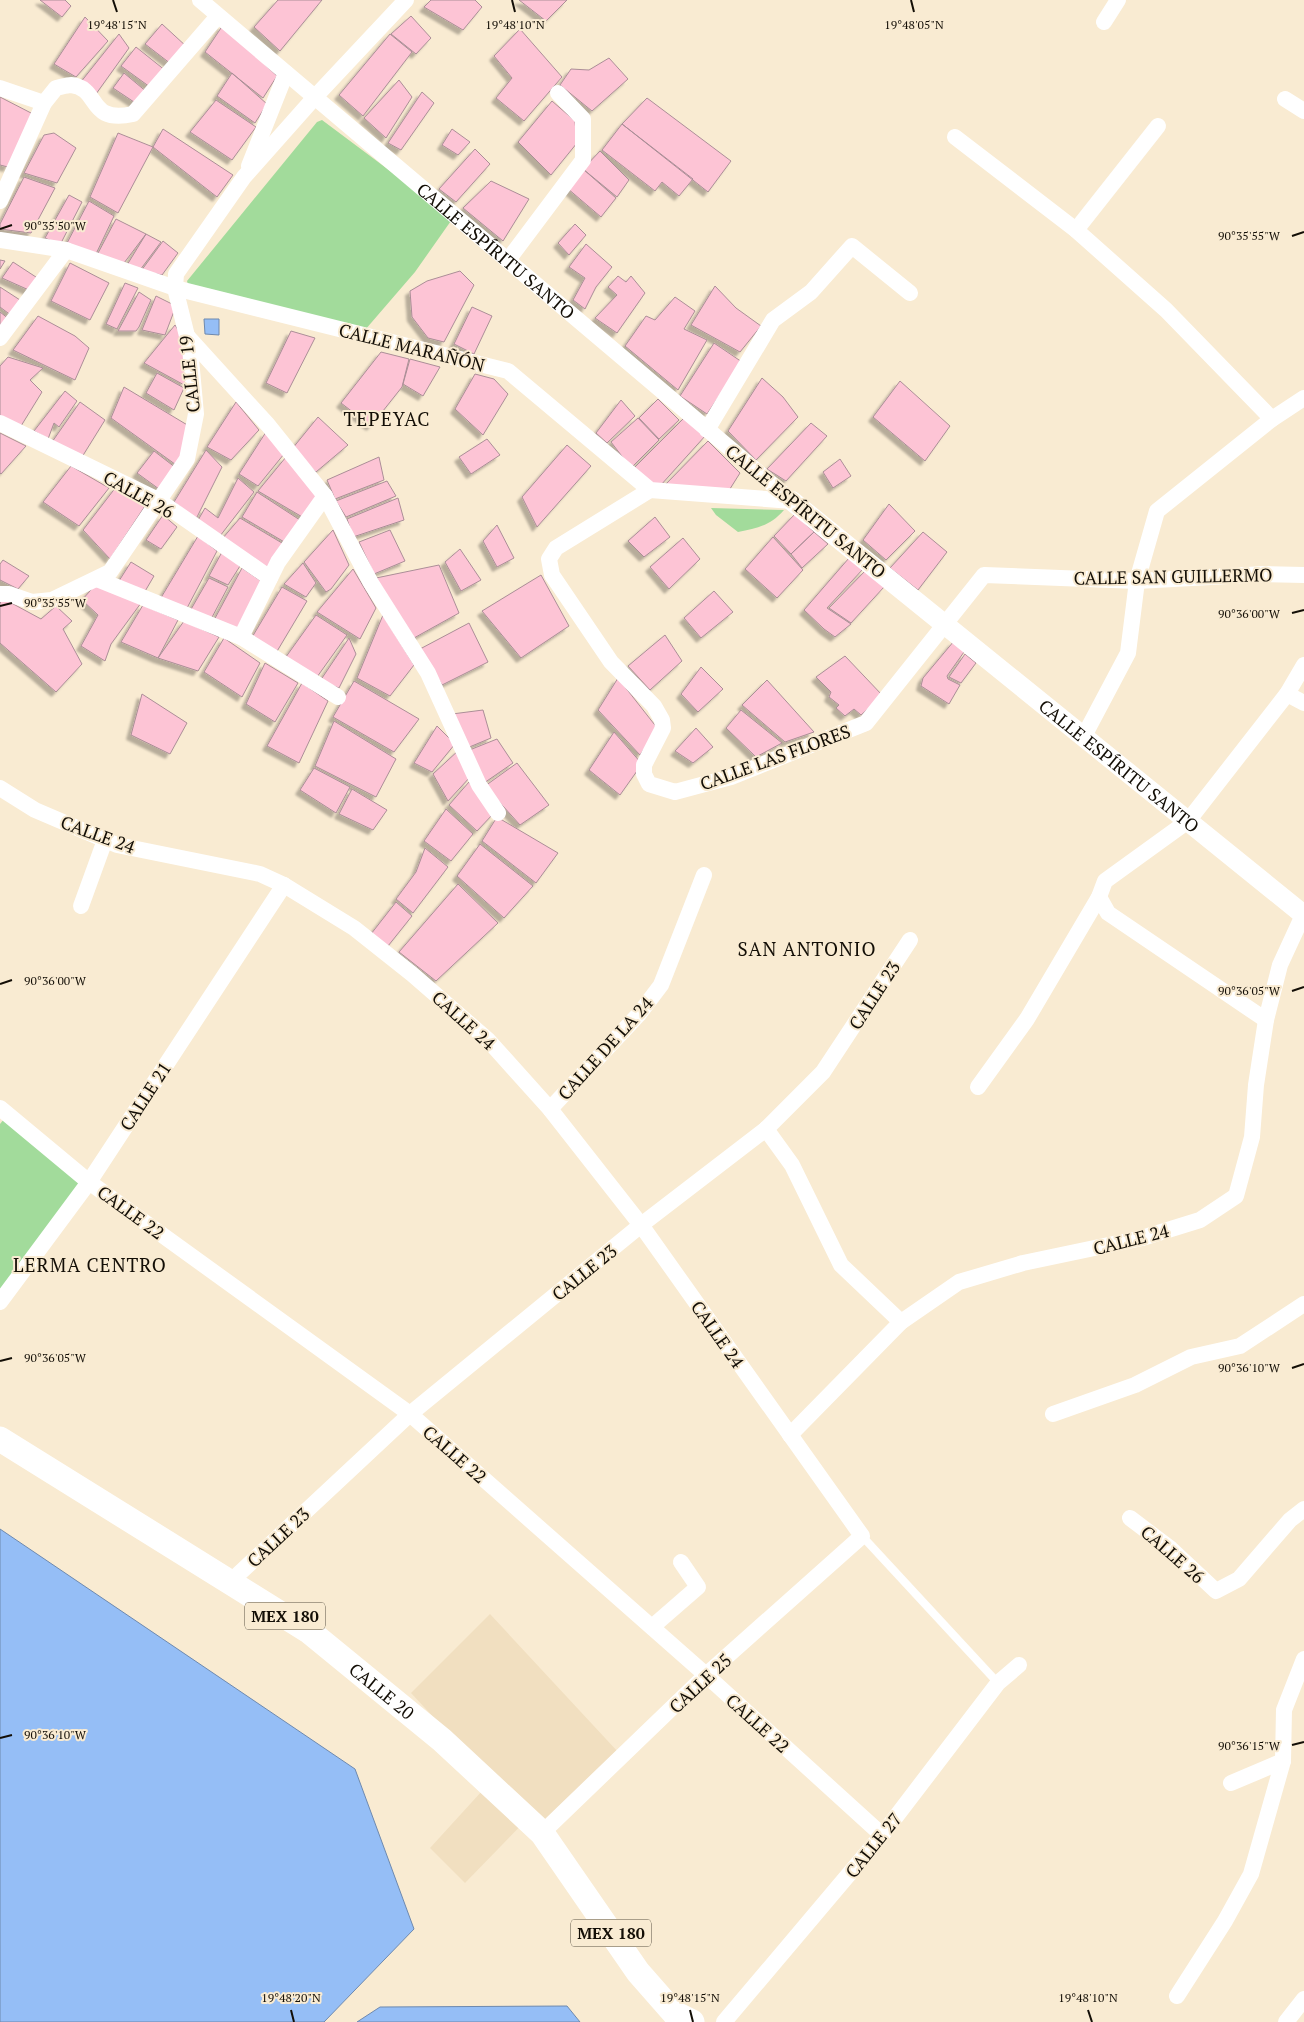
<svg xmlns="http://www.w3.org/2000/svg" width="1304" height="2022" font-family="'PT Serif',serif">
  <style>
    .built { fill: #f1dfc0 }
    .green { fill: #a2db9b }
    .water { fill: #95bef6; stroke: #6e89ae }
    .building { fill: #fdc4d5; stroke: #ab8e97; filter: url(#shadow) }
    .lines { fill: none; stroke-linecap: round; stroke-linejoin: round }
    .service { stroke: #fff; stroke-width: 8 }
    .minor { stroke: #fff; stroke-width: 16 }
    .tertiary { stroke: #fff; stroke-width: 20 }
    .primary { stroke: #fff; stroke-width: 25 }
    .ticks { fill: none; stroke: #130e06; stroke-width: 2 }
    .labels { text-anchor: middle; dominant-baseline: central; stroke-width: 4; stroke-linejoin: round; paint-order: stroke }
    .shield { fill: #f9ebd2; stroke: #585043; stroke-width: 1 }
    .shield-label { font-size: 16px; font-weight: bold; fill: #130e06 }
    .street-label { font-size: 18px; fill: #130e06; stroke: #f9ebd2 }
    .neighbourhood-label { font-size: 19px; letter-spacing: 1px; fill: #130e06; stroke: #f9ebd2 }
    .ticks-label { font-size: 12px; text-anchor: middle; fill: #130e06; stroke: #f9ebd2; stroke-width: 4; stroke-linejoin: round; paint-order: stroke }
  </style>
  <defs>
    <filter id="shadow"><feDropShadow dx="-4.5" dy="4.5" stdDeviation="1" flood-color="#0004"/></filter>
  </defs>
  <rect width="100%" height="100%" fill="#f9ebd2"/>
  <path class="built" d="M490,1614L619,1753L546,1827L532,1814L465,1883L430,1848L492,1780L411,1693Z"/>
  <path class="green" d="M322,120L453,218L415,272L365,330L189,288L187,281L317,122Z
    M711,508L784,510C770,526 757,528 738,532L716,515Z
    M8,1114L89,1182L0,1302V1124Z"/>
  <path class="water" d="M204,319H219V335L205,334Z
    M0,1529L355,1769L414,1929L324,2022H0Z
    M567,2006L580,2022H357L380,2007Z"/>
  <path class="building" d="M40,0H65L71,6L62,17Z
    M278,0H322L280,51L254,27Z
    M431,0H475L482,7L463,30L424,7Z
    M519,0H567L546,21Z
    M411,16L431,38L416,54L391,34Z
    M85,17L108,41L76,77L54,64Z
    M162,24L187,47L171,64L145,44Z
    M223,25L277,76L263,98L205,52Z
    M520,29L562,77L524,121L496,98L512,78L494,56Z
    M119,34L129,48L96,94L80,83Z
    M390,34L412,52L363,116L339,95Z
    M136,47L166,71L150,87L121,66Z
    M609,58L628,79L592,111L560,85L571,69L589,70Z
    M124,73L148,93L137,104L113,88Z
    M232,73L267,104L255,123L217,96Z
    M399,80L412,97L386,138L364,118Z
    M422,92L434,103L401,150L388,143Z
    M0,97L33,114L8,167L0,165Z
    M647,98L731,161L708,192L622,124Z
    M216,100L256,127L232,160L190,132Z
    M552,101L575,121L577,143L551,175L518,142Z
    M622,124L693,179L679,196L662,182L655,191L602,150Z
    M163,129L233,175L217,197L153,147Z
    M452,129L470,142L458,155L442,145Z
    M54,133L76,148L57,183L24,173L44,135Z
    M118,133L153,147L118,213L90,197Z
    M475,149L490,164L456,202L439,189Z
    M600,151L629,180L617,197L583,169Z
    M583,169L616,198L601,217L567,188Z
    M24,177L55,188L31,233L0,229V224Z
    M491,181L529,199L503,241L463,208Z
    M69,195L82,202L60,245L45,238Z
    M89,201L114,216L95,256L66,245Z
    M116,219L146,234L124,263L97,255Z
    M575,224L586,235L569,255L558,243Z
    M146,234L161,242L140,270L127,265Z
    M163,241L178,253L162,275L141,271Z
    M586,244L612,267L596,287L585,309L573,300L585,278L569,267Z
    M0,260L5,261L0,269Z
    M13,262L39,279L31,291L2,278Z
    M70,263L109,283L90,320L51,301Z
    M460,271L474,285L444,342L428,338L412,317L410,291L427,281Z
    M618,276L626,282L631,276L645,293L617,333L595,318L617,295L608,287Z
    M125,283L138,288L117,329L106,324Z
    M715,286L736,308L761,326L740,352L691,325Z
    M0,287L20,300L12,316L0,307Z
    M139,292L151,300L139,327L136,331H118Z
    M156,296L176,306L165,335L142,330Z
    M675,297L695,311L684,329L707,340L678,390L625,346L646,316L655,320Z
    M472,307L492,316L474,354L454,344Z
    M0,312L9,319L0,330Z
    M38,316L75,336L89,348L75,380L13,350Z
    M175,325L182,336L186,386L144,363Z
    M291,331L315,338L287,393L266,383Z
    M714,343L742,362L707,414L680,396Z
    M381,352L409,359L402,387L371,426L341,403Z
    M8,357L43,368L30,380L42,392L21,426L0,416V366Z
    M410,359L440,367L423,396L403,384Z
    M157,373L184,388L174,410L146,393Z
    M475,374L494,379L508,394L483,435L455,409Z
    M762,378L783,397L798,417L756,460L728,431Z
    M900,381L950,426L925,461L873,417Z
    M124,387L189,426L179,467L111,418Z
    M65,391L77,401L59,427L54,423L48,439L34,431Z
    M658,399L679,420L659,439L639,418Z
    M621,400L635,416L607,443L596,433Z
    M80,402L105,420L82,457L52,442Z
    M236,402L259,430L231,460L207,447Z
    M686,416L706,435L660,486L643,480L632,470Z
    M318,417L348,445L316,472L292,449Z
    M638,418L659,440L631,468L611,442Z
    M811,423L827,436L786,481L767,469Z
    M266,432L284,454L258,486L239,474Z
    M0,433L26,446L1,474L0,473Z
    M487,439L500,455L471,474L459,457Z
    M708,441L740,473L728,492L664,486Z
    M567,445L591,466L537,527L522,497Z
    M206,450L222,467L196,519L174,502Z
    M154,451L176,468L159,489L137,473Z
    M286,457L319,496L304,518L258,491Z
    M379,457L384,480L335,499L327,480Z
    M840,459L851,476L833,488L823,472Z
    M71,466L109,488L79,526L43,502Z
    M238,478L254,492L220,536L197,522L205,508L218,518Z
    M387,481L396,496L346,517L336,501Z
    M116,487L147,503L110,559L83,530Z
    M257,492L303,522L286,543L242,517Z
    M398,498L404,520L353,537L347,519Z
    M889,504L915,531L886,560L863,540Z
    M795,514L814,532L791,554L774,536Z
    M163,515L177,527L161,549L146,540Z
    M655,517L670,537L644,557L628,541Z
    M240,518L287,546L269,572L222,539Z
    M497,525L514,558L497,567L483,541Z
    M333,530L349,565L331,589L326,592L304,562Z
    M390,530L405,561L374,574L359,542Z
    M814,532L828,544L802,568L791,554Z
    M923,532L947,552L918,590L890,568Z
    M198,536L217,551L186,610L159,601Z
    M773,537L803,570L777,598L745,569Z
    M683,538L700,559L669,589L650,567Z
    M460,549L481,580L461,591L445,562Z
    M222,552L240,566L228,585L209,576Z
    M849,558L863,569L827,608L851,624L835,637L824,629L804,610Z
    M3,560L29,576L18,589L0,580V564Z
    M131,562L154,576L144,593L117,584Z
    M303,563L316,583L306,597L284,584Z
    M439,565L459,613L414,638L376,578Z
    M242,568L264,583L239,633L213,622Z
    M353,569L376,608L360,639L317,612Z
    M866,570L884,587L851,623L829,608Z
    M541,575L569,626L521,658L482,611Z
    M209,578L228,587L210,621L190,611Z
    M97,583L141,603L111,644L105,661L81,646L98,615L82,600Z
    M282,587L307,601L276,653L251,639Z
    M714,591L733,612L701,638L684,618Z
    M4,599L41,619L56,606L72,621L63,629L82,664L56,692L0,643V603Z
    M143,605L178,620L158,658L121,642Z
    M316,615L347,635L317,677L283,661Z
    M383,615L414,665L390,696L357,678Z
    M184,621L219,637L198,671L158,658Z
    M469,623L488,662L442,685L420,649Z
    M665,635L682,661L650,690L628,666Z
    M224,638L260,663L242,697L204,672Z
    M349,638L356,654L339,688L320,681Z
    M954,641L964,652L947,676L948,679L960,685L949,704L921,686L923,678Z
    M965,654L976,663L961,683L949,677Z
    M845,656L883,696L861,715L854,709L845,716L836,708L839,705L829,697L831,692L816,677Z
    M265,663L298,683L275,722L246,704Z
    M701,667L723,689L698,712L681,694Z
    M618,678L658,729L640,755L598,710Z
    M767,680L814,732L785,742L742,705Z
    M354,681L419,719L394,752L333,717Z
    M302,683L328,701L299,763L267,746Z
    M142,694L187,723L170,754L131,735Z
    M483,710L491,738L467,748L452,714Z
    M741,710L782,743L756,757L726,728Z
    M334,721L396,759L376,797L315,766Z
    M437,726L455,744L432,772L414,763Z
    M696,728L713,747L693,763L675,751Z
    M614,732L642,764L620,795L589,770Z
    M497,739L513,763L484,783L467,751Z
    M460,749L471,776L448,801L433,774Z
    M517,763L549,805L520,825L485,786Z
    M314,768L350,787L336,813L300,790Z
    M469,782L494,813L477,831L449,805Z
    M352,789L387,810L373,830L339,814Z
    M446,809L473,834L451,861L424,841Z
    M497,817L558,853L536,883L482,841Z
    M480,844L533,886L504,918L457,876Z
    M425,848L448,867L413,913L396,899L416,872Z
    M458,884L498,923L436,981L399,952Z
    M396,902L412,916L388,946L371,934Z"/>
  <g class="lines">
    <path class="service" d="M862,1536L998,1683"/>
    <g class="minor">
      <path id="s1" d="M200,0L792,501"/>
      <path d="M1104,22L1118,0"/>
      <path d="M0,88L44,103"/>
      <path d="M1285,99L1304,111"/>
      <path d="M955,137L1076,230L1166,310L1272,419"/>
      <path d="M249,166L286,73"/>
      <path d="M0,201L44,103L56,88C61,87 67,85 71,85C101,88 86,124 133,114L218,16"/>
      <path d="M1076,230L1158,126"/>
      <path d="M0,240L66,250L175,288L508,371L650,490L792,501"/>
      <path d="M508,260L583,160V119L558,93"/>
      <path d="M187,336L268,425L325,496L371,583L428,673L479,785L498,813"/>
      <path d="M0,338L66,250"/>
      <path d="M0,423L158,500L270,578"/>
      <path d="M707,430L773,320L811,292L852,246L910,293"/>
      <path d="M650,490L556,548L549,559L552,575L611,662L654,706L662,720L663,728L644,765V774L649,784L675,792L731,777L866,723L984,575L1137,581L1265,574L1304,575"/>
      <path d="M97,579L241,637L338,697"/>
      <path d="M0,594H9L32,602L52,600L110,572L187,459L196,414L190,348L175,288L176,274L244,177L315,97L406,0"/>
      <path d="M241,637L278,562L325,496"/>
      <path d="M1287,694L1304,703"/>
      <path d="M1084,736L1128,653L1137,581L1157,511L1272,419L1304,398"/>
      <path d="M0,788L35,810L117,845L260,874L284,885L354,928L412,974L488,1040L550,1109L641,1225L862,1536L706,1675L542,1833"/>
      <path d="M1099,897L1108,913L1266,1020"/>
      <path d="M81,906L105,840"/>
      <path d="M978,1087L1027,1019L1099,897L1105,881L1188,821L1287,694L1304,665"/>
      <path d="M0,1108L89,1182L410,1414L706,1675L882,1835"/>
      <path d="M550,1109L639,1014L661,985L704,875"/>
      <path d="M766,1129L792,1165L841,1265L901,1322"/>
      <path d="M0,1302L89,1182L284,885"/>
      <path d="M1053,1414L1135,1385L1191,1357L1240,1346L1304,1304"/>
      <path d="M790,1435L901,1322L959,1282L1023,1263L1142,1238L1200,1220L1236,1196L1252,1137L1256,1085L1266,1020L1280,965L1303,915"/>
      <path d="M1130,1518L1171,1549L1216,1591L1239,1579L1290,1520L1304,1509"/>
      <path d="M230,1582L410,1414L641,1225L766,1129L823,1072L910,940"/>
      <path d="M652,1627L698,1587L681,1562"/>
      <path d="M1231,1783L1283,1761"/>
      <path d="M1177,1996L1225,1921L1251,1874L1283,1761L1284,1710L1304,1659"/>
      <path d="M724,2022L882,1835L998,1683L1019,1665"/>
      <path d="M1286,2022L1304,1999"/>
    </g>
    <path class="tertiary" id="s2" d="M792,501L1304,915"/>
    <path class="primary" id="s3" d="M0,1439L310,1632L442,1740L542,1833L638,1972L674,2013L692,2022"/>
  </g>
  <path class="ticks" d="M113,0L117,12M512,0L515,12M911,0L914,12M0,229L12,225M1292,236L1304,232M0,606L12,603M1292,613L1304,610M0,984L12,980M1292,991L1304,987M0,1361L12,1358M1292,1368L1304,1364M0,1738L12,1735M1292,1745L1304,1742M291,2010L294,2022M690,2010L693,2022M1088,2010L1092,2022"/>
  <g class="labels">
    <g class="shield">
      <rect x="245" y="1602.5" width="80" height="27" rx="4"/>
      <rect x="571" y="1919.5" width="80" height="27" rx="4"/>
    </g>
    <g class="shield-label">
      <text x="285" y="1616">MEX 180</text>
      <text x="611" y="1933">MEX 180</text>
    </g>
    <g class="street-label">
      <text stroke="none"><textPath href="#s1" startOffset="388">CALLE ESPÍRITU SANTO</textPath></text>
      <text transform="translate(412 347) rotate(14)">CALLE MARAÑÓN</text>
      <text transform="translate(189 374) rotate(-96)">CALLE 19</text>
      <text transform="translate(139 494) rotate(29)">CALLE 26</text>
      <text transform="translate(806 511) rotate(39)">CALLE ESPÍRITU SANTO</text>
      <text transform="translate(1173 576) rotate(-1)">CALLE SAN GUILLERMO</text>
      <text transform="translate(775 757) rotate(-20)">CALLE LAS FLORES</text>
      <text stroke="none"><textPath href="#s2" startOffset="421">CALLE ESPÍRITU SANTO</textPath></text>
      <text transform="translate(98 834) rotate(20)">CALLE 24</text>
      <text transform="translate(874 995) rotate(-57)">CALLE 23</text>
      <text transform="translate(464 1020) rotate(42)">CALLE 24</text>
      <text transform="translate(605 1048) rotate(-48)">CALLE DE LA 24</text>
      <text transform="translate(145 1096) rotate(-57)">CALLE 21</text>
      <text transform="translate(131 1212) rotate(36)">CALLE 22</text>
      <text transform="translate(1131 1239) rotate(-14)">CALLE 24</text>
      <text transform="translate(584 1272) rotate(-39)">CALLE 23</text>
      <text transform="translate(718 1334) rotate(55)">CALLE 24</text>
      <text transform="translate(455 1454) rotate(41)">CALLE 22</text>
      <text transform="translate(278 1537) rotate(-43)">CALLE 23</text>
      <text transform="translate(1173 1554) rotate(41)">CALLE 26</text>
      <text transform="translate(700 1683) rotate(-43)">CALLE 25</text>
      <text stroke="none"><textPath href="#s3" startOffset="458">CALLE 20</textPath></text>
      <text transform="translate(758 1723) rotate(42)">CALLE 22</text>
      <text transform="translate(873 1845) rotate(-51)">CALLE 27</text>
    </g>
    <g class="neighbourhood-label">
      <text x="387" y="418">TEPEYAC</text>
      <text x="807" y="948">SAN ANTONIO</text>
      <text x="90" y="1264">LERMA CENTRO</text>
    </g>
  </g>
  <g class="ticks-label">
    <text x="117" y="29">19°48'15"N</text>
    <text x="515" y="29">19°48'10"N</text>
    <text x="914" y="29">19°48'05"N</text>
    <text x="55" y="230">90°35'50"W</text>
    <text x="1249" y="240">90°35'55"W</text>
    <text x="55" y="607">90°35'55"W</text>
    <text x="1249" y="618">90°36'00"W</text>
    <text x="55" y="985">90°36'00"W</text>
    <text x="1249" y="995">90°36'05"W</text>
    <text x="55" y="1362">90°36'05"W</text>
    <text x="1249" y="1372">90°36'10"W</text>
    <text x="55" y="1739">90°36'10"W</text>
    <text x="1249" y="1750">90°36'15"W</text>
    <text x="291" y="2002">19°48'20"N</text>
    <text x="690" y="2002">19°48'15"N</text>
    <text x="1088" y="2002">19°48'10"N</text>
  </g>
</svg>
